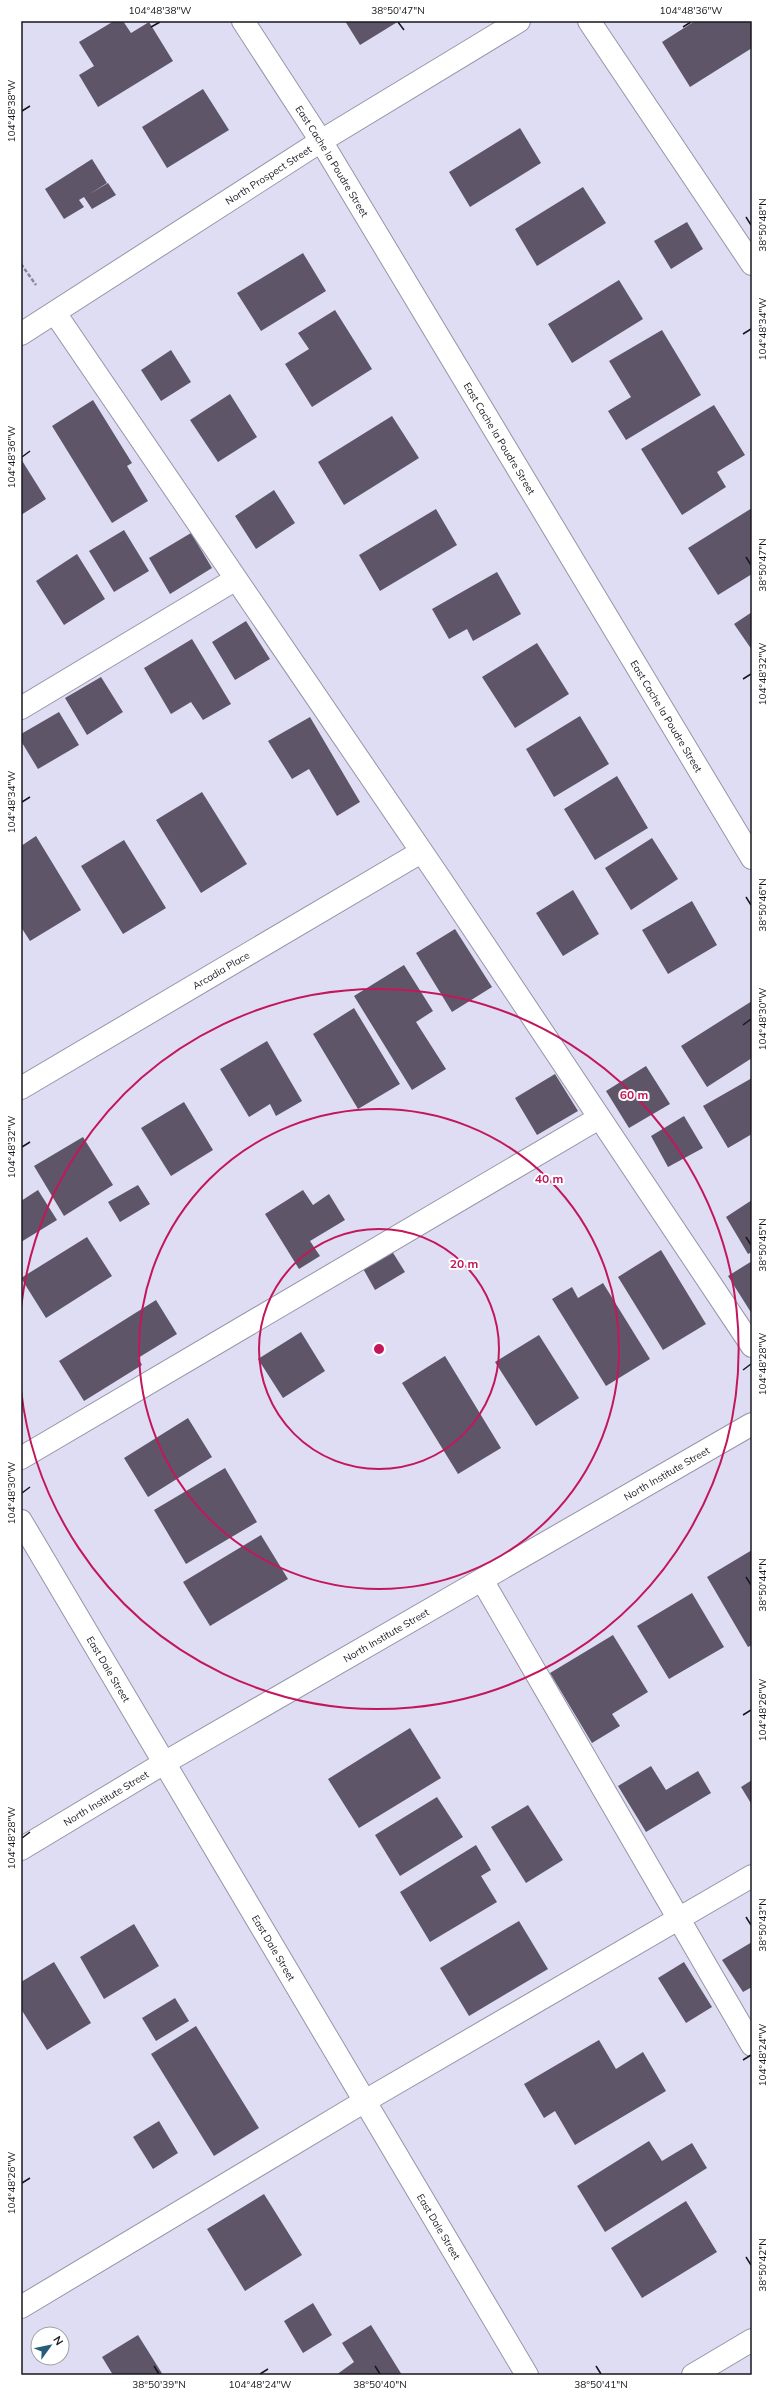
<svg xmlns="http://www.w3.org/2000/svg" width="773" height="2396" font-family="Mulish,sans-serif">
  <style>
    .building { fill: #5e5668 }
    .lines { fill: none; stroke-linecap: round; stroke-linejoin: round }
    .lane-casing { stroke: #9794a9; stroke-width: 24 }
    .street-casing { stroke: #9794a9; stroke-width: 24 }
    .secondary-casing { stroke: #9794a9; stroke-width: 24 }
    .path { stroke: #888696; stroke-width: 2.5; stroke-dasharray: 4 2; stroke-linecap: butt }
    .lane { stroke: #fff; stroke-width: 22 }
    .street { stroke: #fff; stroke-width: 22 }
    .secondary { stroke: #fff; stroke-width: 22 }
    .ticks { fill: none; stroke: #17161d; stroke-width: 1.5 }
    .ring { fill: none; stroke: #c2185b; stroke-width: 2 }
    .labels { text-anchor: middle; dominant-baseline: central; stroke-width: 4; stroke-linejoin: round; paint-order: stroke }
    .street-label { font-size: 10px; fill: #17161d; stroke: #fff }
    .centre { fill: #c2185b; stroke: #fff; stroke-width: 2 }
    .ring-label { font-size: 12px; text-anchor: middle; font-weight: bold; fill: #c2185b; stroke: #fff; stroke-width: 4; stroke-linejoin: round; paint-order: stroke }
    .neatline { fill: none; stroke: #17161d; stroke-width: 1.5 }
    .ticks-label { font-size: 10px; text-anchor: middle; fill: #17161d }
  </style>
  <rect width="100%" height="100%" fill="#dfddf3"/>
  <path class="building" d="M114,21H123L131,33L149,22L173,61L98,107L79,75L94,66L79,42Z
    M345,21H399L360,45Z
    M695,21H752V48L690,87L662,42Z
    M203,89L229,130L167,168L142,127Z
    M520,128L541,163L470,207L449,172Z
    M92,159L107,183L88,195L108,183L116,195L92,209L84,197L79,200L84,207L64,219L45,189Z
    M583,187L606,223L537,266L515,229Z
    M687,222L703,249L671,269L654,241Z
    M303,253L326,291L261,331L237,293Z
    M619,280L643,319L572,363L548,324Z
    M335,310L372,369L312,407L285,364L309,349L298,333Z
    M662,330L701,395L626,440L608,411L631,397L609,361Z
    M171,350L191,382L161,401L141,370Z
    M230,394L257,437L218,462L190,420Z
    M93,400L132,463L127,466L148,501L112,523L52,426Z
    M714,405L745,455L717,472L726,487L682,515L641,449Z
    M392,416L419,458L344,505L318,462Z
    M21,459L46,499L21,515Z
    M274,490L295,523L256,549L235,516Z
    M752,508V574L718,595L688,548Z
    M436,509L457,545L380,591L359,555Z
    M124,530L149,571L114,592L89,551Z
    M191,533L212,568L170,594L149,558Z
    M77,554L105,599L64,625L36,581Z
    M497,572L521,614L473,641L467,629L449,639L432,609Z
    M752,612V650L734,624Z
    M246,621L270,659L235,680L212,642Z
    M192,639L231,704L203,720L191,702L171,714L144,668Z
    M537,643L569,694L515,728L482,677Z
    M101,677L123,712L87,735L65,698Z
    M59,712L79,745L38,769L21,741V734Z
    M580,716L609,764L554,797L526,749Z
    M310,717L360,802L337,816L309,769L292,779L268,741Z
    M617,776L648,828L595,860L564,809Z
    M202,792L247,864L201,893L156,820Z
    M36,836L81,910L30,941L21,927V846Z
    M652,838L678,879L631,910L605,868Z
    M124,840L166,908L123,934L81,866Z
    M573,890L599,934L563,956L536,913Z
    M692,901L717,945L668,974L642,930Z
    M455,929L492,987L452,1012L416,953Z
    M404,965L433,1011L416,1022L446,1069L412,1090L354,996Z
    M752,1001V1058L707,1087L681,1046Z
    M354,1008L400,1084L358,1109L313,1034Z
    M267,1041L302,1101L276,1116L270,1104L249,1117L220,1069Z
    M646,1066L670,1104L629,1128L606,1091Z
    M555,1074L578,1111L537,1135L515,1098Z
    M752,1078V1134L728,1148L703,1106Z
    M184,1102L213,1150L171,1176L141,1128Z
    M684,1116L703,1148L668,1167L651,1136Z
    M83,1137L113,1185L64,1216L34,1166Z
    M138,1185L150,1204L120,1222L108,1202Z
    M38,1190L57,1220L21,1242V1201Z
    M303,1190L313,1205L329,1194L345,1220L310,1241L320,1256L299,1269L265,1214Z
    M752,1200V1252L748,1254L726,1217Z
    M87,1237L112,1276L46,1318L21,1278Z
    M390,1248L405,1272L375,1290L361,1265Z
    M661,1250L706,1324L663,1350L618,1277Z
    M752,1261V1314L728,1276Z
    M603,1283L650,1359L606,1386L552,1299L572,1287L578,1298Z
    M156,1300L177,1334L138,1358L142,1365L84,1401L59,1361Z
    M301,1332L325,1371L283,1398L258,1359Z
    M539,1335L579,1398L536,1426L495,1362Z
    M445,1356L501,1448L458,1474L402,1383Z
    M188,1418L212,1457L148,1497L124,1458Z
    M225,1468L257,1522L186,1564L154,1510Z
    M261,1535L288,1579L210,1626L183,1582Z
    M752,1550V1645L748,1647L707,1577Z
    M692,1593L724,1647L669,1679L637,1626Z
    M613,1635L648,1692L612,1714L620,1726L592,1743L550,1673Z
    M410,1728L441,1778L359,1828L328,1779Z
    M651,1766L666,1790L698,1771L711,1793L646,1832L618,1786Z
    M752,1780V1805L741,1787Z
    M437,1797L463,1837L400,1876L375,1835Z
    M528,1805L563,1860L526,1883L491,1827Z
    M476,1845L491,1870L481,1876L497,1902L430,1942L400,1892Z
    M519,1921L548,1969L469,2016L440,1968Z
    M134,1924L159,1966L104,1999L80,1957Z
    M752,1942V1987L743,1992L722,1960Z
    M54,1962L91,2023L47,2050L21,2009V1982Z
    M684,1962L712,2007L686,2023L658,1978Z
    M175,1998L189,2021L156,2041L142,2018Z
    M196,2026L259,2128L214,2156L151,2054Z
    M599,2040L616,2069L643,2052L666,2091L575,2145L555,2111L544,2118L524,2084Z
    M159,2121L178,2153L153,2169L133,2137Z
    M649,2141L662,2161L692,2143L707,2168L605,2232L577,2186Z
    M264,2194L302,2255L245,2291L207,2229Z
    M686,2201L717,2252L642,2298L611,2248Z
    M313,2303L332,2335L303,2353L284,2321Z
    M371,2325L402,2375H336L354,2362L342,2343Z
    M138,2335L163,2375H113L102,2357Z"/>
  <g class="lines">
    <g class="lane-casing">
      <path id="lane" d="M589,21L752,264
        M55,313L441,880L752,1346
        M21,708L236,579
        M21,1458L599,1118
        M482,1580L752,2045
        M21,2307L365,2101L752,1876"/>
    </g>
    <g class="street-casing">
      <g id="street">
        <path id="s1" d="M21,334L321,141L519,21"/>
        <path id="s2" d="M21,1088L421,852"/>
        <path id="s3" d="M21,1521L527,2375"/>
        <path d="M693,2375L752,2340"/>
      </g>
    </g>
    <g class="secondary-casing">
      <g id="secondary">
        <path id="s4" d="M243,21L321,141L752,858"/>
        <path id="s5" d="M21,1849L164,1763L752,1424"/>
      </g>
    </g>
    <path class="path" d="M21,264L36,285"/>
    <use href="#lane" class="lane"/>
    <use href="#street" class="street"/>
    <use href="#secondary" class="secondary"/>
  </g>
  <path class="ticks" d="M398,22L404,30M151,27L160,22M683,27L691,22M22,111L30,106M746,217L751,225M743,334L751,329M22,457L30,451M746,557L751,565M743,679L751,674M22,802L30,797M746,897L751,905M743,1025L751,1019M22,1147L30,1142M746,1237L751,1245M743,1370L751,1364M22,1493L30,1487M746,1577L751,1585M743,1715L751,1710M22,1838L30,1832M746,1917L751,1925M743,2060L751,2055M22,2183L30,2178M746,2257L751,2265M154,2366L159,2374M375,2366L380,2374M596,2366L601,2374M260,2374L268,2369"/>
  <g class="ring">
    <circle cx="379" cy="1349" r="120"/>
    <circle cx="379" cy="1349" r="240"/>
    <path d="M21 1308A360 360 0 1 1 21 1390"/>
  </g>
  <g class="labels">
    <g class="street-label">
      <text stroke="none"><textPath href="#s4" startOffset="166">East Cache la Poudre Street</textPath></text>
      <text stroke="none"><textPath href="#s1" startOffset="294">North Prospect Street</textPath></text>
      <text stroke="none"><textPath href="#s4" startOffset="490">East Cache la Poudre Street</textPath></text>
      <text stroke="none"><textPath href="#s4" startOffset="814">East Cache la Poudre Street</textPath></text>
      <text stroke="none"><textPath href="#s2" startOffset="232">Arcadia Place</textPath></text>
      <text stroke="none"><textPath href="#s5" startOffset="747">North Institute Street</textPath></text>
      <text stroke="none"><textPath href="#s5" startOffset="423">North Institute Street</textPath></text>
      <text stroke="none"><textPath href="#s3" startOffset="172">East Dale Street</textPath></text>
      <text stroke="none"><textPath href="#s5" startOffset="99">North Institute Street</textPath></text>
      <text stroke="none"><textPath href="#s3" startOffset="496">East Dale Street</textPath></text>
      <text stroke="none"><textPath href="#s3" startOffset="820">East Dale Street</textPath></text>
    </g>
  </g>
  <circle cx="379" cy="1349" r="6" class="centre"/>
  <g class="ring-label">
    <text x="634" y="1099">60 m</text>
    <text x="549" y="1183">40 m</text>
    <text x="464" y="1268">20 m</text>
  </g>
  <rect width="773" height="2396" fill="none" stroke="#ffffff" stroke-width="44"/>
  <g transform="translate(50 2346) rotate(57)"><circle r="19" fill="#ffffff" stroke="#a2a2a5"/>
  <path d="M0-3L7 15L0 10L-7 15Z" fill="#275d78"/>
  <text y="-6" font-size="11" font-weight="bold" text-anchor="middle" fill="#17161d">N</text>
  </g>
  <rect x="22" y="22" width="729" height="2352" class="neatline"/>
  <g class="ticks-label">
    <text x="160" y="14">104°48'38"W</text>
    <text x="398" y="14">38°50'47"N</text>
    <text x="691" y="14">104°48'36"W</text>
    <text transform="translate(11 111) rotate(-90)" y="4">104°48'38"W</text>
    <text transform="translate(762 225) rotate(-90)" y="4">38°50'48"N</text>
    <text transform="translate(762 329) rotate(-90)" y="4">104°48'34"W</text>
    <text transform="translate(11 457) rotate(-90)" y="4">104°48'36"W</text>
    <text transform="translate(762 565) rotate(-90)" y="4">38°50'47"N</text>
    <text transform="translate(762 674) rotate(-90)" y="4">104°48'32"W</text>
    <text transform="translate(11 802) rotate(-90)" y="4">104°48'34"W</text>
    <text transform="translate(762 905) rotate(-90)" y="4">38°50'46"N</text>
    <text transform="translate(762 1019) rotate(-90)" y="4">104°48'30"W</text>
    <text transform="translate(11 1147) rotate(-90)" y="4">104°48'32"W</text>
    <text transform="translate(762 1245) rotate(-90)" y="4">38°50'45"N</text>
    <text transform="translate(762 1364) rotate(-90)" y="4">104°48'28"W</text>
    <text transform="translate(11 1493) rotate(-90)" y="4">104°48'30"W</text>
    <text transform="translate(762 1585) rotate(-90)" y="4">38°50'44"N</text>
    <text transform="translate(762 1710) rotate(-90)" y="4">104°48'26"W</text>
    <text transform="translate(11 1838) rotate(-90)" y="4">104°48'28"W</text>
    <text transform="translate(762 1925) rotate(-90)" y="4">38°50'43"N</text>
    <text transform="translate(762 2055) rotate(-90)" y="4">104°48'24"W</text>
    <text transform="translate(11 2183) rotate(-90)" y="4">104°48'26"W</text>
    <text transform="translate(762 2265) rotate(-90)" y="4">38°50'42"N</text>
    <text x="159" y="2388">38°50'39"N</text>
    <text x="260" y="2388">104°48'24"W</text>
    <text x="380" y="2388">38°50'40"N</text>
    <text x="601" y="2388">38°50'41"N</text>
  </g>
</svg>
